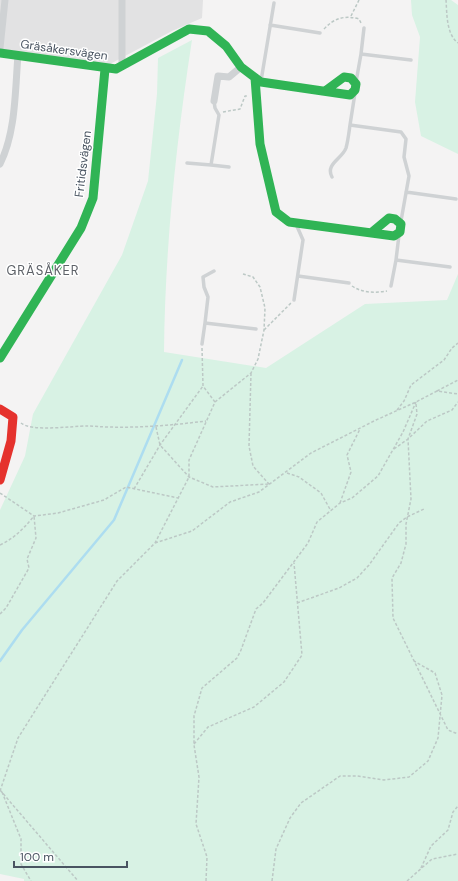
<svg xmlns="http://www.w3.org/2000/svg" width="458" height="881" font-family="'DM Sans',sans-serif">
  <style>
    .education { fill: #e2e2e3 }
    .green { fill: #d8f2e4 }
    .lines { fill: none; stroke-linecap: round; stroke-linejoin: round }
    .stream { stroke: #adddf0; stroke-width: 2.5 }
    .path { stroke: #bcc8c5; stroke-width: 1.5; stroke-dasharray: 3 2; stroke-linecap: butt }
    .lane { stroke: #cfd2d4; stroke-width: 3.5 }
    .street { stroke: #cfd2d4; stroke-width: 7 }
    .fast { stroke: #30b455; stroke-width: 9 }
    .jam { stroke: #e5322d; stroke-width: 9 }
    .labels { text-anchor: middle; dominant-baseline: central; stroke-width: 3; stroke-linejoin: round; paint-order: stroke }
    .street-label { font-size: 12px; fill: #495461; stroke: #fff }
    .neighbourhood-label { font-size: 13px; letter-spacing: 1px; fill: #5e6268; stroke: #fff }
  </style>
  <rect width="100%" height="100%" fill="#f4f3f3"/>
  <path class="education" d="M0,0H203L202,18L172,31L110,64L0,49Z"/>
  <path class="green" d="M411,0H451L458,5V154L421,136L415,102L420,37L412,15Z
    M192,40C176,143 165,248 164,352L266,368L365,304L447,300L458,274V881H24V879L0,874V510L25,456L33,414L122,255L148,181L157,94L158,58Z"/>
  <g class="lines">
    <path class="stream" d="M0,661L22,630L114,520L182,360"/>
    <path class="path" d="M446,0C447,13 446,34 458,43
      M351,16L359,0
      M324,29C334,18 345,15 359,19L361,23
      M223,112L240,109L245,96H248
      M352,286C362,293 375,293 387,291
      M264,330L291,303
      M202,348L203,386L215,402
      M251,373L249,446L253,466L269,484
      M437,391L458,380
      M416,404L417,414L408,439L411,499L406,524V544L401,563L392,578L393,618L448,730L458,734
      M397,410L404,401L411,385L444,360L452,348L458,343
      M21,423C32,432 72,426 87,426C94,426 101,427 109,427C141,428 174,425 206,421
      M156,427L160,445L189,477L213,487L269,484
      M394,449L408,439L427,421L452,410L458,402
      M287,473L299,477L321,493L331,511
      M134,489L160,445L203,386
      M0,493L34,516L58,513L104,500L126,487L178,498
      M340,503L351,472L347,455L360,429
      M155,543L192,531L230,502L259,492L311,453L376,420L416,402L437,391L458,394
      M0,545C15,538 24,528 34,516
      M297,603L339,588L357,578L369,565L399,523L407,517L424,509
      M0,614L6,608L29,568L27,559L36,538L34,516
      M194,744L208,727L254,707L284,682L302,655L294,563
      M0,790L78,881
      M0,791L18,738L117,581L155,543L189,477V460L215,402L251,373L258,359L264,330L265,308L260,287L253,277L243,274
      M2,792L21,839V864L31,881
      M421,868L431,846L448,830L453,812L458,806
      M206,881L207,857L196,824L199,777L194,745V716L202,688L237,658L241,650L256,609L263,603L308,543L317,522L340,503L352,498L378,476L403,432L416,402
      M272,881L276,849L290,818L301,803L340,776H357L384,780L409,777L428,761L438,738L442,695L435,673L414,661
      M407,881L432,859L458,854"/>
    <path class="lane" d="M270,25L320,33
      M361,54L364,28
      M261,81L274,3
      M356,82L361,54L411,60
      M355,93L350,125L401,132L406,139L404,157L409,176L401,221
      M187,163L211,165L219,115L215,108L214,101
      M211,165L229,167
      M332,177C325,164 342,159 346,148C348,141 349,132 350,125
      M406,192L456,199
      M399,235L396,260L450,267
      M214,271L203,277L204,287L208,297L205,323L256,329
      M298,276L349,283
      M391,286L396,260
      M294,300L303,240L296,224
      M202,344L205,323"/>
    <path class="street" d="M0,48L5,0
      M122,66V0
      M214,101L218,76L229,77L241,67
      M0,164C16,132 15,91 18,55"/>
    <path class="fast" d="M0,53L116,69L189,29L208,31L226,46L241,67L261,82L350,95L355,90L356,84L351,78L344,77L325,91
      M255,78L260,144L276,212L289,222L394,236L400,232L401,224L395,219L389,218L371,233
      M0,358L81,228L93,198L105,69"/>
    <path class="jam" d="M0,409L13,417L11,441L0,480"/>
  </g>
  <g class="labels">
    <g class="street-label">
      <text transform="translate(64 50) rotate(8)">Gräsåkersvägen</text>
      <text transform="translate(83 164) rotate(-83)">Fritidsvägen</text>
    </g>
    <g class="neighbourhood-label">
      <text x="43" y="270">GRÄSÅKER</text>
    </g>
  </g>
  <path d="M14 861v6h113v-6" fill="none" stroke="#495461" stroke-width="2"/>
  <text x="20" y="861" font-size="12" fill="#495461" stroke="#ffffff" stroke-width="3" paint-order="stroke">100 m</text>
</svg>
